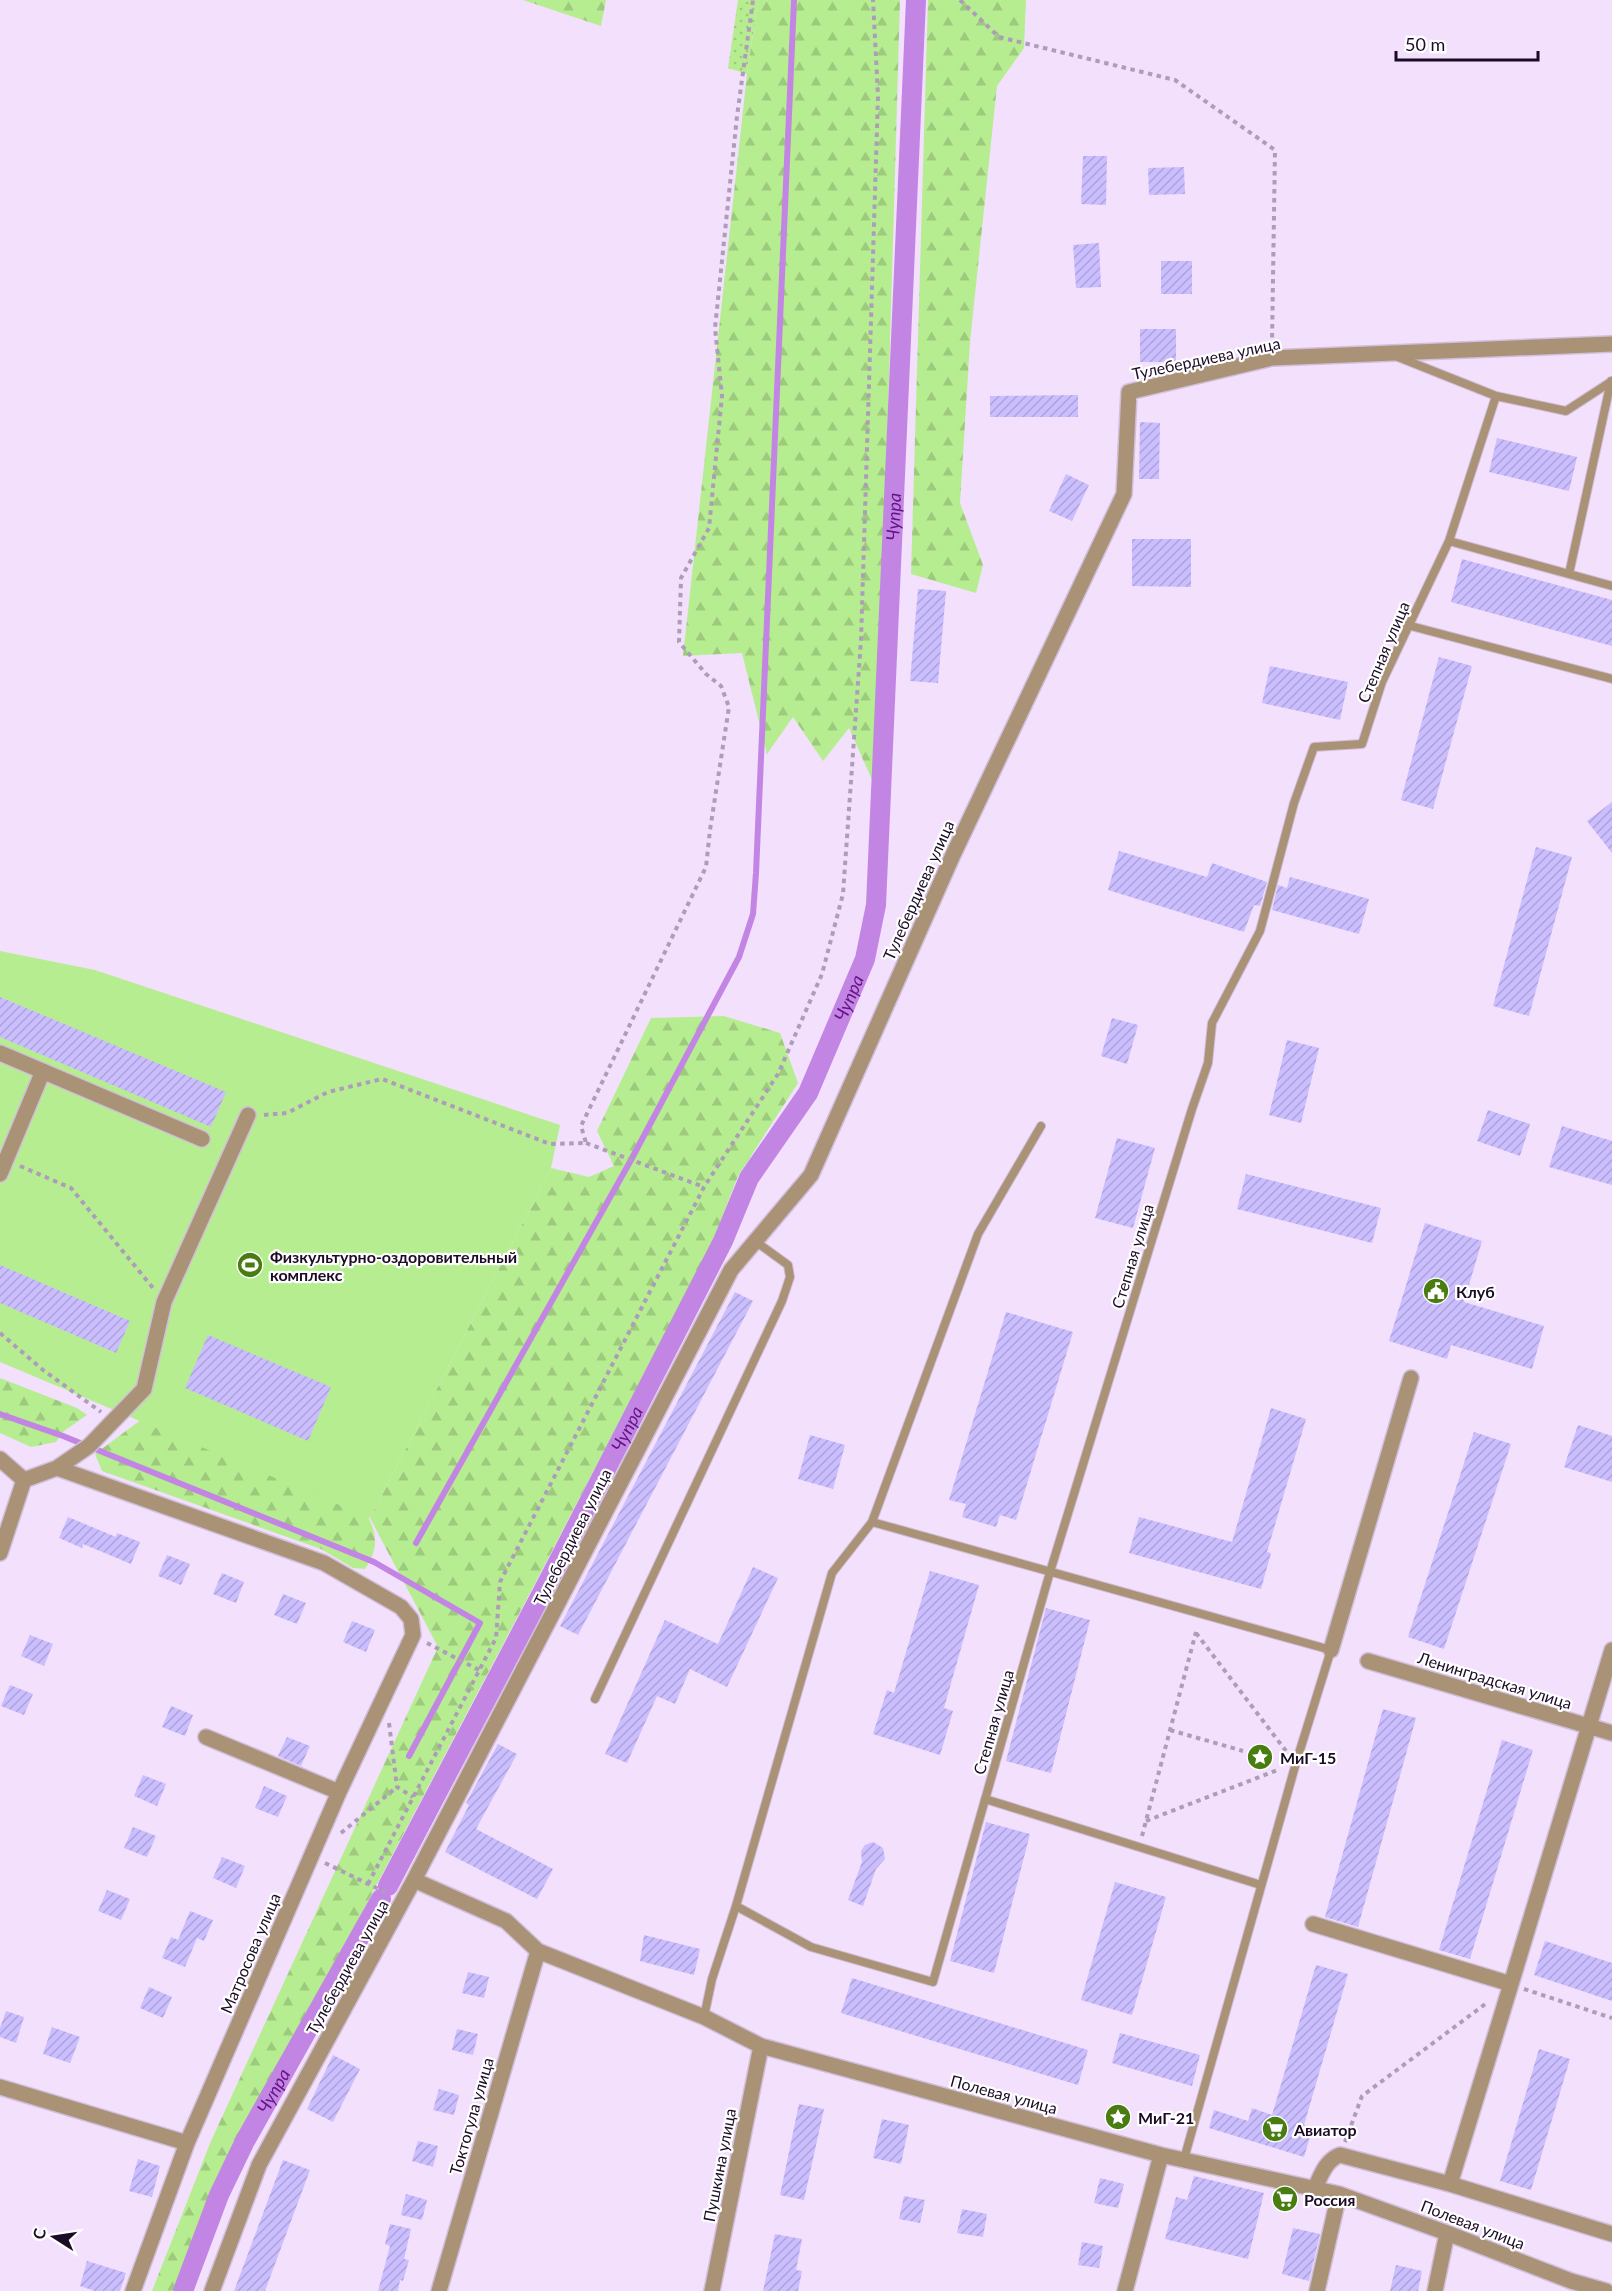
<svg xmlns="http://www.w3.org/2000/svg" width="1612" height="2291" font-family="Lato,sans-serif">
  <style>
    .grass { fill: url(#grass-dots) }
    .forest { fill: url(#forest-firs) }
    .pitch { fill: #b7ed91 }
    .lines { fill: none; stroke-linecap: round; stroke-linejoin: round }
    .stream { stroke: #c385e4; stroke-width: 6 }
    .canal { stroke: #c385e4; stroke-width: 20 }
    .building { fill: url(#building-hatch) }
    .lane-casing { stroke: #d0beda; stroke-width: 10 }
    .street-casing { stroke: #d0beda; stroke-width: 18 }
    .path { stroke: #ae9db9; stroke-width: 4; stroke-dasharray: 4.5 4.5; stroke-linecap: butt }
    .lane { stroke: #a99275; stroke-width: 8 }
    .street { stroke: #a99275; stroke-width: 15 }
    .labels { text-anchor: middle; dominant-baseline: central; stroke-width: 4.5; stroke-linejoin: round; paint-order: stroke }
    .street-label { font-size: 16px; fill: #1c0b25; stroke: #fff }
    .poi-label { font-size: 16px; font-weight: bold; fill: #1c0b25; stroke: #fff; text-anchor: start }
    .water-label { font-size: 18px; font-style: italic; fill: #671489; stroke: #fff }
  </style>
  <defs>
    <pattern id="grass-dots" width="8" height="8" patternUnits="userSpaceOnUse" patternTransform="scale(1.5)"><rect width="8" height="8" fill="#b7ed91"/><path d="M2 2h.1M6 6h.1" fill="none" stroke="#9dca7d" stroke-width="1.8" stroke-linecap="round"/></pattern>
    <pattern id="forest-firs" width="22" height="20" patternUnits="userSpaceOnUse" patternTransform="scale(1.5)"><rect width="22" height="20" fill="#b7ed91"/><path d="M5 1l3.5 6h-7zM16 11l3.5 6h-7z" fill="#9dca7d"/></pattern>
    <pattern id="building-hatch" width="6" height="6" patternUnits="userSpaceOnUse" patternTransform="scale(1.5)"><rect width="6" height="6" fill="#cbbeff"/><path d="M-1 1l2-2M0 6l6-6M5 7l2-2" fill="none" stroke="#aea2da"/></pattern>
  </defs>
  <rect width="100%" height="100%" fill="#f2e0fd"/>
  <path class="grass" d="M738,0H758L747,74L728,68Z"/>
  <path class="forest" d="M523,0H606L601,26Z
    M758,0H900L877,791L849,728L823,761L793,717L767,754L742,653L683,656L747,74Z
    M928,0H1026L1024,48L997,86L970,342L960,503L983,565L976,593L911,574Z
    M724,1016L780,1033L798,1083L738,1176L712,1243L541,1572L304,2023L240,2130L211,2195L175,2291H152L211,2141L438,1647L370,1518L551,1168L589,1177L614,1166L597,1131L651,1018Z
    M0,1378L77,1408L87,1415L64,1431L56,1442L31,1447L0,1433Z
    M146,1416L367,1515C378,1535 378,1550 365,1569L353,1568L321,1549L102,1471L95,1454Z"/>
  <path class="pitch" d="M0,951L95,970L560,1125L551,1168L370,1518L0,1362Z"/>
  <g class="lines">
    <path class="stream" d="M0,1414L63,1436L374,1562L480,1623L409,1756
      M416,1543L631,1160L739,957L753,914L756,873L794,0"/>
    <g class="canal">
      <path id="s1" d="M388,1886L552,1574L723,1241L749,1178L808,1093L865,959L876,905L916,0"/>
      <path id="s2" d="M183,2291L219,2195L245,2141L381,1899"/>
    </g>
  </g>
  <path class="building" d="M1083,156H1107L1106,205L1081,204Z
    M1184,167L1185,194L1149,195L1148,168Z
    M1099,243L1101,287L1076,288L1073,245Z
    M1161,261H1192V294H1161Z
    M1140,329H1176V362H1140Z
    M1078,395V417H990V396Z
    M1140,422L1160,423L1159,479H1139Z
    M1497,438L1577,457L1569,491L1489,472Z
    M1066,474L1089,485L1072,521L1049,511Z
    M1132,539H1191V587L1132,586Z
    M1462,559L1612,600V646L1451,602Z
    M918,589L946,591L938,683L910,681Z
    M1439,657L1472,666L1433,809L1401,800Z
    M1270,666L1348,682L1340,720L1262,703Z
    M1612,802V853L1587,821Z
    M1536,847L1572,857L1529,1016L1493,1006Z
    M1119,851L1207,877L1212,863L1267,882L1260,906L1254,905L1244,932L1108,890Z
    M1290,877L1369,899L1359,934L1272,910L1278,885L1287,888Z
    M0,997L226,1092L211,1127L0,1037Z
    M1112,1018L1138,1025L1127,1064L1101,1056Z
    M1287,1040L1319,1048L1301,1123L1269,1115Z
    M1488,1110L1530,1124L1520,1156L1477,1141Z
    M1562,1126L1612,1141V1185L1549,1167Z
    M1117,1138L1155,1148L1133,1228L1095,1218Z
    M1246,1174L1381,1208L1372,1243L1237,1209Z
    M1425,1223L1482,1241L1464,1302L1544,1326L1532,1369L1451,1345L1447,1359L1389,1341Z
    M0,1265L130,1321L116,1353L0,1303Z
    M735,1292L753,1301L578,1635L560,1626Z
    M1006,1312L1073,1332L1016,1520L1000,1515L996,1527L962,1517L966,1504L949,1500Z
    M208,1335L331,1387L308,1441L185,1388Z
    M1271,1408L1306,1419L1267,1552L1271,1553L1261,1589L1129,1553L1139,1517L1232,1542Z
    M1578,1425L1612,1436V1482L1564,1467Z
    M1474,1432L1511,1444L1444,1649L1408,1637Z
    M810,1435L845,1445L833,1489L798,1479Z
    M68,1517L116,1537L117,1533L140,1542L131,1564L83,1544L82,1548L59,1538Z
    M167,1555L190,1564L181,1585L158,1576Z
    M753,1567L778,1578L727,1687L690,1669L675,1704L657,1696L627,1763L605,1754L665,1620L718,1644Z
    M930,1571L979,1585L944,1708L953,1711L940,1755L873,1734L887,1690L894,1693Z
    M222,1573L244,1582L236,1603L213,1594Z
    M283,1594L306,1603L297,1624L274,1615Z
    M1046,1608L1090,1620L1051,1773L1006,1761Z
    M352,1621L375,1630L366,1652L343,1642Z
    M30,1635L53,1644L44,1666L21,1656Z
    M10,1685L33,1694L24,1715L1,1706Z
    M171,1706L193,1715L185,1736L162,1727Z
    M1383,1709L1416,1718L1358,1927L1325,1917Z
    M287,1737L310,1746L301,1766L278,1756Z
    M1502,1740L1533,1750L1470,1959L1439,1950Z
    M498,1744L517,1754L476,1829L553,1869L537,1899L445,1852L469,1805L466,1803Z
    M143,1775L166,1784L157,1806L134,1796Z
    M264,1786L287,1796L278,1817L255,1808Z
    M986,1822L1030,1834L994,1973L950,1961Z
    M133,1827L156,1836L147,1857L124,1848Z
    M873,1842L883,1848L885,1859L876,1869L863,1906L848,1900L862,1862L861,1851L865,1845Z
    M222,1857L245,1866L236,1888L213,1878Z
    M1115,1882L1166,1897L1132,2015L1081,2000Z
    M107,1890L130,1899L121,1920L98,1911Z
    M190,1911L213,1920L204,1941L197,1938L185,1967L162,1958L171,1937L178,1940Z
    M644,1935L700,1949L694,1975L640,1961Z
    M1545,1941L1612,1963V2001L1534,1975Z
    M1316,1965L1348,1974L1304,2125L1313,2127L1304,2157L1209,2128L1214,2110L1248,2121L1252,2108L1272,2115Z
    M468,1972L489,1977L484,1998L462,1993Z
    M852,1978L1088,2050L1078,2085L841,2013Z
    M149,1987L172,1997L163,2018L140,2008Z
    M6,2011L24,2017L16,2043L0,2037V2028Z
    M52,2027L80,2037L70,2063L43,2054Z
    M457,2029L478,2034L473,2055L452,2050Z
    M1120,2033L1200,2055L1192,2086L1112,2063Z
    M1539,2049L1570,2059L1531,2190L1500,2181Z
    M333,2055L360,2069L333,2122L307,2109Z
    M439,2089L459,2095L454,2115L433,2110Z
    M799,2104L824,2109L804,2200L780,2195Z
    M882,2119L909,2125L901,2164L873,2158Z
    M418,2141L438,2146L433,2167L412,2161Z
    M138,2159L160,2166L152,2197L129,2191Z
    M283,2160L310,2170L265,2291H234Z
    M1194,2176L1264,2193L1248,2259L1165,2239L1176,2197L1187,2200Z
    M1100,2178L1124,2184L1118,2208L1094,2203Z
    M406,2194L427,2200L422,2220L401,2215Z
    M904,2196L925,2200L920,2223L899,2219Z
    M962,2209L987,2214L983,2237L957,2233Z
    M390,2224L411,2229L404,2259L409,2260L403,2281L400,2280L398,2291H378L390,2246L385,2244Z
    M1293,2228L1320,2234L1309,2281L1282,2274Z
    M775,2234L802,2239L796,2270L802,2271L798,2291H763Z
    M1082,2242L1103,2246L1099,2268L1078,2265Z
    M87,2261L126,2273L120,2291H95L80,2286Z
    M1396,2265L1422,2271L1418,2291H1390Z"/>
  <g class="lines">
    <g class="lane-casing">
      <path id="lane" d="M1398,357L1496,396L1566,411L1612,381
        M1449,541L1612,586
        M1569,574L1611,381
        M1407,625L1612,679
        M872,1522L978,1234L1041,1126
        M595,1699L782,1301L790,1277L788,1265L755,1241
        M985,1799L1261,1885
        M736,1906L811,1947L933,1982L1050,1572L1192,1109L1208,1063L1212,1023L1260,931L1294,803L1314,747L1362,744L1382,682L1449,541L1496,396
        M704,2017L712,1979L736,1906L832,1573L872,1522L1331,1650L1296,1763L1184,2159"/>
    </g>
    <g class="street-casing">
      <path id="street" d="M0,1053L202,1139
        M0,1174L43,1071
        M0,1459L24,1480
        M57,1468L89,1446L144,1389L164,1302L248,1115
        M24,1480L57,1468L324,1563L401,1607L411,1619L413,1635L339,1792L187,2143L133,2291
        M0,1553L24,1480
        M1331,1650L1411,1378
        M1368,1661L1612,1733
        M206,1737L339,1792
        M414,1880L506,1921L538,1951L704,2017L761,2046L1161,2155L1339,2194L1447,2233L1571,2281L1606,2291
        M1313,1924L1511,1984L1450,2184
        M1511,1984L1612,1650
        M0,2087L187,2143
        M1315,2188C1321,2175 1326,2160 1340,2155L1450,2184L1612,2234
        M212,2291L259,2165L414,1880L731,1270L811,1175L952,857L1124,494L1129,392L1272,358L1612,344
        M439,2291L538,1951
        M712,2291L761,2046
        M1125,2291L1161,2155
        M1317,2291L1339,2194
        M1435,2291L1447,2233"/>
    </g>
    <path class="path" d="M960,0L999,37L1175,80L1275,150L1272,343
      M264,1115L287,1113L328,1092L382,1079L550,1144L586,1143L581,1126L706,867L710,830L729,707L721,686L706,674L679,642L681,578L709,528L722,396L715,328L737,116L753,0
      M586,1143L704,1187
      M20,1166L71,1188L153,1288
      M0,1333L43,1370L101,1412
      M1196,1633L1286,1751
      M427,1643L479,1670
      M389,1723L397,1787L413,1797
      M1170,1730L1243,1751
      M1146,1821L1280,1769
      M341,1833L397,1787
      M1142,1836L1196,1632
      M325,1863L389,1894
      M368,1884L496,1638L500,1582L704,1187L778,1074L822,974L843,894L861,640L878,96L873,0
      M1524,1989L1612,2018
      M1345,2142L1362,2096L1488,2002"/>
    <use href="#lane" class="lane"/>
    <use href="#street" class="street"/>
  </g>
  <defs>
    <g id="stadium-disc" transform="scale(1.35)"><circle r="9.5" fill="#497d11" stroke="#fff"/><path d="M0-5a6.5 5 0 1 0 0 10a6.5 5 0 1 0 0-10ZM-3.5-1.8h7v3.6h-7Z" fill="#fff"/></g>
    <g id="civic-disc" transform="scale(1.35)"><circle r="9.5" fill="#497d11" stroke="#fff"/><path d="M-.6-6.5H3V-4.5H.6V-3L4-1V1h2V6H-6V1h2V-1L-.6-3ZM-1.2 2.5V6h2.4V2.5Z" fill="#fff"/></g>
    <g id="sight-disc" transform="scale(1.35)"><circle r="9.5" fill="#497d11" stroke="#fff"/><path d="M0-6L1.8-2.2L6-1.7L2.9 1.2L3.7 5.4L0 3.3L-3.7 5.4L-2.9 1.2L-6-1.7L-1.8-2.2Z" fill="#fff"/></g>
    <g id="supermarket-disc" transform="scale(1.35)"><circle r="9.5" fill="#497d11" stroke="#fff"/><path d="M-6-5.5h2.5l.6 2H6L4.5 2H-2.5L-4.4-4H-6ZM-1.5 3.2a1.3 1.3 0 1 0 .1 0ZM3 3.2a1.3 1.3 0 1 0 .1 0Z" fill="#fff"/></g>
  </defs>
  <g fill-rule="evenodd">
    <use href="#stadium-disc" x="250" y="1265"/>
    <use href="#civic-disc" x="1436" y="1291"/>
    <use href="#sight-disc" x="1260" y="1757"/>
    <use href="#sight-disc" x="1118" y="2117"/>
    <use href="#supermarket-disc" x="1275" y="2129"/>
    <use href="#supermarket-disc" x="1285" y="2199"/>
  </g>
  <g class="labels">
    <g class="street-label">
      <text transform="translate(1206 358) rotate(-12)">Тулебердиева улица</text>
      <text transform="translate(1383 652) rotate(-67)">Степная улица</text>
      <text transform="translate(918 890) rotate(-66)">Тулебердиева улица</text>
      <text transform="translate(1132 1256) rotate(-73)">Степная улица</text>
      <text transform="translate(572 1537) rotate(-63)">Тулебердиева улица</text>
      <text transform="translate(1495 1680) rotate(17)">Ленинградская улица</text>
      <text transform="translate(993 1722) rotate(-74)">Степная улица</text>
      <text transform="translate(250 1953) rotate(-67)">Матросова улица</text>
      <text transform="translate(347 1967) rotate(-61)">Тулебердиева улица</text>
      <text transform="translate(1004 2094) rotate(15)">Полевая улица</text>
      <text transform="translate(471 2116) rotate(-74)">Токтогула улица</text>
      <text transform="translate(719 2165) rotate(-79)">Пушкина улица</text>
      <text transform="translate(1473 2224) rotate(21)">Полевая улица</text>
    </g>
    <g class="poi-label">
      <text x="270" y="1256">Физкультурно-оздоровительный<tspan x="270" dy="18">комплекс</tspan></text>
      <text x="1456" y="1291">Клуб</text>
      <text x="1280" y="1757">МиГ-15</text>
      <text x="1138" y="2117">МиГ-21</text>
      <text x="1294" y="2129">Авиатор</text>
      <text x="1304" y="2199">Россия</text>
    </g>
    <g class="water-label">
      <text stroke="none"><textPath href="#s1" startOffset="1488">Чупра</textPath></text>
      <text stroke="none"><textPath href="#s1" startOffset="1002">Чупра</textPath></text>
      <text stroke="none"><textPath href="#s1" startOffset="516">Чупра</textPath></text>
      <text stroke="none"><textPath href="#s2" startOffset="220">Чупра</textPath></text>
    </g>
  </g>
  <g transform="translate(54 2237) rotate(282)" stroke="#ffffff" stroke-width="4.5" paint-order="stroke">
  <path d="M0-4.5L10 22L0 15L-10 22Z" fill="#1c0b25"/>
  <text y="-9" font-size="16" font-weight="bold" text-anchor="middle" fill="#1c0b25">С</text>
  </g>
  <path d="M1396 51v9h142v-9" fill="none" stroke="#1c0b25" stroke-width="3"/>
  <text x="1405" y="51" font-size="18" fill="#1c0b25" stroke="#ffffff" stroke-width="4.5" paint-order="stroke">50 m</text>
</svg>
